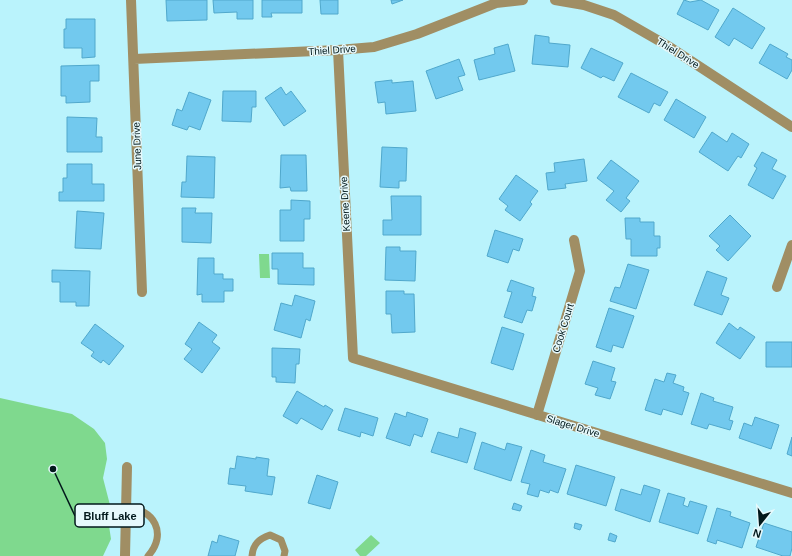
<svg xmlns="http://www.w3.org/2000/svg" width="792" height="556" font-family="Arial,sans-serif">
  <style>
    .water { fill: #7fd98e }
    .building { fill: #72c9ee; stroke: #50a8cc }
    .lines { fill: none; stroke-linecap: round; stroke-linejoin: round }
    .lane { stroke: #a08e64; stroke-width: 7 }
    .street { stroke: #a08e64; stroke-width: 10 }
    .labels { text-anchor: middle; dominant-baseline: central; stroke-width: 3; stroke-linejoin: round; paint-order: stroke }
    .street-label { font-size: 10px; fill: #02181b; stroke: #e6f9fc }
    .leader { fill: none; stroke: #02181b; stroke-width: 1.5 }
    .callout-dot { fill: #02181b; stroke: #e6f9fc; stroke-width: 1.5 }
    .callout { fill: #e6f9fc; stroke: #02181b; stroke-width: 1.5 }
    .callout-label { font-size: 11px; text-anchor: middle; font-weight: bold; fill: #02181b }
  </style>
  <rect width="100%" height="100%" fill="#baf3fc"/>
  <path class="water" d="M259,254H269L270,278H260Z
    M0,398L72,414L94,429L105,443L107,459L103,478L111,509L108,519L111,539L103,556H0Z
    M371,535L380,543L366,556H360L355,550Z"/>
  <path class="building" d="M166,0H207V20L167,21Z
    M213,0H253V19H237V12L214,13Z
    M262,0H302V13H271L272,17H262Z
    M320,0H338V14H321Z
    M391,0H403L392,4Z
    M684,0L690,2L701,0L719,10L708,30L677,14Z
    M733,8L765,28L752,49L734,38L729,46L715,37Z
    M66,19H95V57L82,58V48H64V29H66Z
    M535,35L549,37V43L570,45L568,67L532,64Z
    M508,44L515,71L479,80L474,60L495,54L494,48Z
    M770,44L788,54L786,57L792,60V70L787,79L759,63Z
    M591,48L623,63L614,81L603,76L601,78L581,68Z
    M459,59L465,75L458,77L463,90L436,99L426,71Z
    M99,65V81H90V102L66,103V96H61V66Z
    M631,73L668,92L660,106L654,103L649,113L618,97Z
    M392,80V83L413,81L416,111L386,114L385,102L378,103L375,82Z
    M281,87L286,95L291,91L306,111L284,126L265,98Z
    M223,91H256V107H252L251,122L222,121Z
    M189,92L211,100L200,130L189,126L187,130L172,125L177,109L182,111Z
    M676,99L706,117L694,138L664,120Z
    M67,117L97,118L96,137H102V152H67Z
    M712,132L727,142L732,133L749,144L741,158L738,156L728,171L699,152Z
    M382,147L407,148L406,181H399V188L380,187Z
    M762,152L777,160L772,169L786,176L773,199L748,185L757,168L754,166Z
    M281,155H306L307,191H291L290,187L280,188Z
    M187,156L215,157L214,198L181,197L182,182H186Z
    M584,159L587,181L565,184L566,188L548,190L546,173L555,172L554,163Z
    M611,160L639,181L626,198L630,201L621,212L606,200L614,191L597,178Z
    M67,164H92V184H104V201H59V192H63V178H67Z
    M516,175L538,191L530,202L532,204L520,221L505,210L508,206L499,199Z
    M391,196H421V235H383V220H392Z
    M291,200L310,201V219H304V241H280V210H291Z
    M182,208H196L195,213H212L211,243L182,242Z
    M77,211L104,213L101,249L75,248Z
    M730,215L751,236L728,261L716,250L720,246L709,236Z
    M625,218H640V222H654V236H660V248H657V256H631V239H626Z
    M495,230L523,239L519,251L513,249L508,263L487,256Z
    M386,247H400V251H416L415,281L385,280Z
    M272,253H303V268H314V285L278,284V269H272Z
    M198,258H214V274H223V279H233V291H224V302H202V294L197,295Z
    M628,264L649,270L636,309L610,301L615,287L620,288Z
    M52,270L90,271L89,306H76V302H60V282H52Z
    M707,271L727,278L721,295L729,298L722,315L694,305Z
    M511,280L534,288L532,296L536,297L532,311L527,310L522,323L504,317L512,292L507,291Z
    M386,291H404V294H414L415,332L392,333L391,314H386Z
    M295,295L315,301L310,321L306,319L301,338L274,330L281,303L292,306Z
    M609,308L634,316L623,348L613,345L611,352L596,347Z
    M199,322L217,335L212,342L220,348L202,373L184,359L192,349L185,344Z
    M729,323L738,330L740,327L755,337L740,359L716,343Z
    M95,324L124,346L109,365L103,360L101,363L91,356L94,352L81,343Z
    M502,327L524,334L513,370L491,363Z
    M766,342H792V367H766Z
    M272,348L300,349L299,364H296L295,383L276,382V377H272Z
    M593,361L615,368L611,381L616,382L610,399L595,395L598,388L585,384Z
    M667,373L676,375L673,383L684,387L683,391L689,393L682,415L663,409L661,415L645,410L655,379L664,382Z
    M297,391L324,407L325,405L333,410L322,430L301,418L297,424L283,416Z
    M701,393L714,398L713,401L733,407L729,420L733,421L730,430L709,424L707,429L691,424Z
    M345,408L378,418L373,436L361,432L360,437L338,430Z
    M407,412L428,419L422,437L414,434L410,446L386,438L395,413L406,417Z
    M755,417L779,425L771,449L739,438L744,423L752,426Z
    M460,428L476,433L467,463L431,452L438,432L458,438Z
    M792,437V456L787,454Z
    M482,442L505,450L507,443L522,447L511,481L474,469Z
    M531,450L545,455L543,462L566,469L558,493L550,490L549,493L540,490L538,497L527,494L530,484L521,482Z
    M237,456L256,459V457L269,459L267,476L275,477L272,495L245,491L246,486L228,484L230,468L235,469Z
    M576,465L615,477L606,506L567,494Z
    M317,475L338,482L330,509L308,503Z
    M644,485L660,490L650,522L615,510L621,489L641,495Z
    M668,493L685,498L683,505L688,507L690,501L707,506L698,534L659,522Z
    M514,503L522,506L520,511L512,509Z
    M717,508L731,512L730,516L750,523L742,548L717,540L716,544L707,541Z
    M575,523L582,525L580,530L574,528Z
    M764,523L792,532V548L790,556H783L756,547Z
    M610,533L617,536L615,542L608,540Z
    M219,535L239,541L235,556H208L212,541L217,543Z"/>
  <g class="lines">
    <path class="lane" d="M126,508C154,508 168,534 148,556
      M252,556C253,544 259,539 270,535L281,540L285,551L284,556"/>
    <path class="street" d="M131,0L142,292
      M555,0L584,5L614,15L668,46L792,127
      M338,50L353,358L792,493
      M134,59L338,50L374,47L417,34L496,3L523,0
      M777,287L792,245
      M537,415L580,271L574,240
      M125,556L127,467"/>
  </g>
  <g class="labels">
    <g class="street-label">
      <text transform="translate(332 50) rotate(-4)">Thiel Drive</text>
      <text transform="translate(678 53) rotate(32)">Thiel Drive</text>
      <text transform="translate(137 146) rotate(-92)">June Drive</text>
      <text transform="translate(345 204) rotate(-93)">Keene Drive</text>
      <text transform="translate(563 328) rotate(-73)">Cook Court</text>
      <text transform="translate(573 426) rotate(17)">Slager Drive</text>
    </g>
  </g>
  <path class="leader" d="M53 469L75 516"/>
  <circle class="callout-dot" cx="53" cy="469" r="4"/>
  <rect class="callout" x="75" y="504" width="69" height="23" rx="4"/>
  <g class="callout-label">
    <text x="110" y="520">Bluff Lake</text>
  </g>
  <g transform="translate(760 524) rotate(197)" stroke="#e6f9fc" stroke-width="3" paint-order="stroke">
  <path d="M0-3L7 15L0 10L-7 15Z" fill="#02181b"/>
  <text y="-6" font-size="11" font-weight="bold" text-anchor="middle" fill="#02181b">N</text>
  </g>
</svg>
